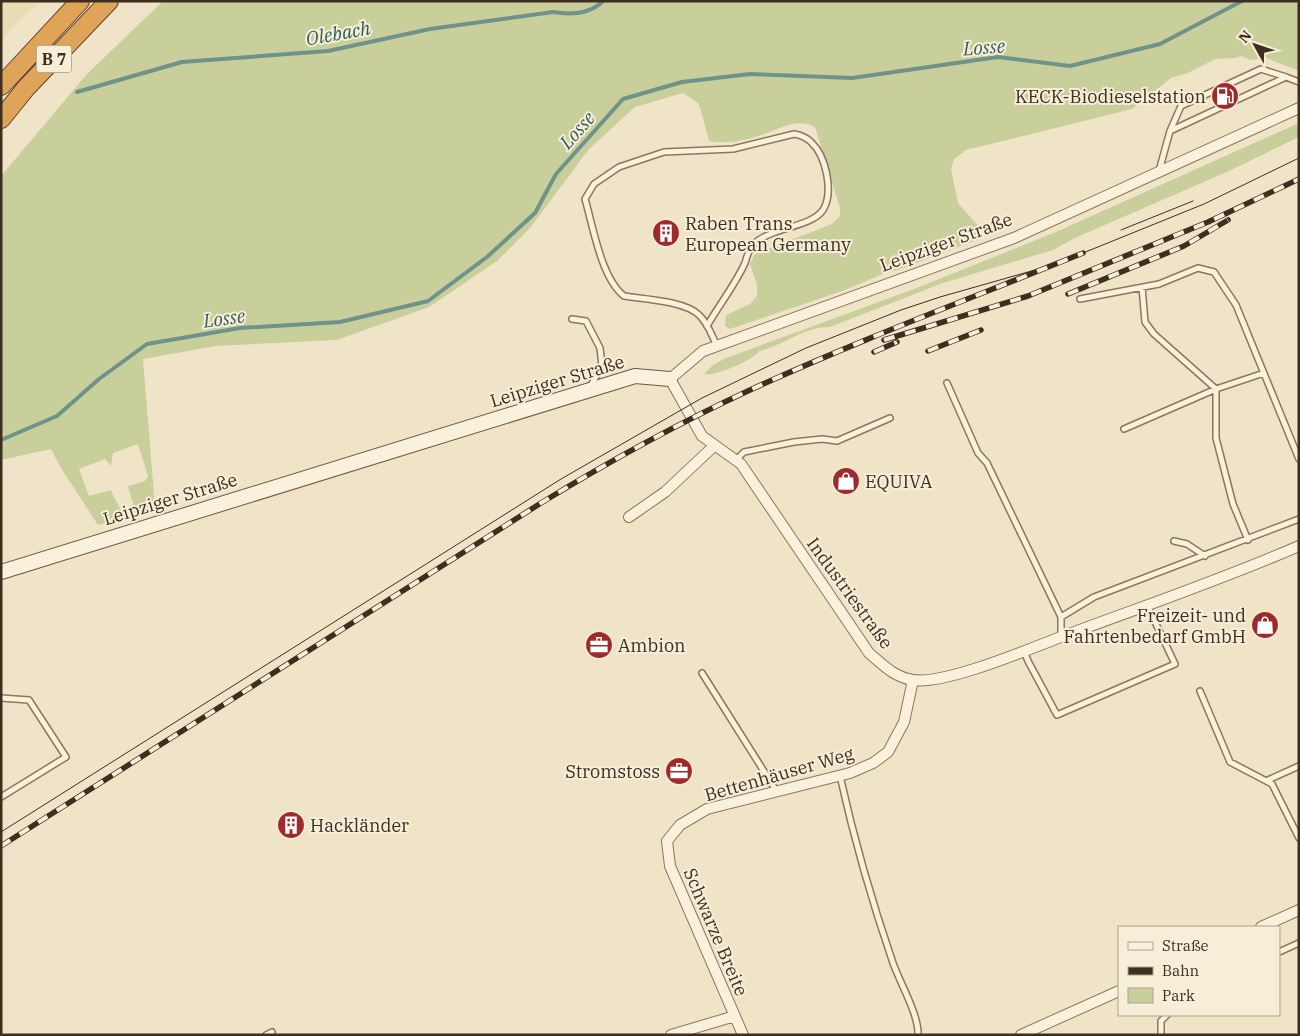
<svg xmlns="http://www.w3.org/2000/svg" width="1300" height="1036" font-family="'IBM Plex Serif',serif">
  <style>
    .farmland { fill: #e6deb5 }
    .green { fill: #c9cf9b }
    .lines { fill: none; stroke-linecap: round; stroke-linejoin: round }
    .stream { stroke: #6f938a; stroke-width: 4 }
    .lane-casing { stroke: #8d765c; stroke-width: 8 }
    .street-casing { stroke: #8d765c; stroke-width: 12 }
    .secondary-casing { stroke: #6f573f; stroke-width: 16 }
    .highway-casing { stroke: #5b4430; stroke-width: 20 }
    .lane { stroke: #faf1dc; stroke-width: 5 }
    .street { stroke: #faf1dc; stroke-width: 10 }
    .secondary { stroke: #faf1dc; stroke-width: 14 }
    .highway { stroke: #e0a458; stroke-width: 18 }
    .tram { stroke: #3d2e20; stroke-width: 1 }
    .rail-casing { stroke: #3d2e20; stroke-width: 5.5 }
    .rail { stroke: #f7eed8; stroke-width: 4; stroke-dasharray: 11; stroke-linecap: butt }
    .labels { text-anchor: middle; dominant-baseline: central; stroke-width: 4; stroke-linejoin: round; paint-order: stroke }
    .shield { fill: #f7eed8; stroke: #756857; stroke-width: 1 }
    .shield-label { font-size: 16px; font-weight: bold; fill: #3d2e20 }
    .poi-label { font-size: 18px; fill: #3d2e20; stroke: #f7eed8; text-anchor: start }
    .street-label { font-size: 18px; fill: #3d2e20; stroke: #f7eed8 }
    .water-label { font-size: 19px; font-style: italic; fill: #2f5d5a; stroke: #f7eed8 }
  </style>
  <rect width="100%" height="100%" fill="#f0e4c8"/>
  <path class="farmland" d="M1,1H40L1,40Z"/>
  <path class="green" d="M163,1H1299V71L1266,58L1250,60L1241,56L1236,58L1215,59L1188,73L1171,78L1132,109L966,150L954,159L951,169L958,203L980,228L979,239L898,270L887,272L848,289L730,329L725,326L726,315L750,304L757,296V285L750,264L755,254L832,224L840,216V208L815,127C795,117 779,130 759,136C743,141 725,144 709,141L699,104L683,93L635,107L589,149L530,228L497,261L429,307L337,340L216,346L143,359L155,507L133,514L131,506L133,504L128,486L145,481L148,476L138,444L113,453L111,466L105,459L79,469L89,496L111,490C114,500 121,506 123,517L98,525L61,468L51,449L1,460V176L87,74Z
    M1299,123V137L1229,171L1075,238L1053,250L943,283L830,327C803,327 785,345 759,351C754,360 714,377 704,374L713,365L726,358L914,289L1056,232Z"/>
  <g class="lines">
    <path class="stream" d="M77,92L182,62L328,51L430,29L553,12C571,15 590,14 603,1
      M1,440L57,416L99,379L147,344L240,328L340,322L428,301L487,257L535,213L556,174L623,99L682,82L750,74L852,78L998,57L1070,66L1160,44L1242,1"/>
    <g class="lane-casing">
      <path id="lane" d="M1170,131L1181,106L1261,69L1286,77
        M1159,171L1170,131L1286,77L1299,82
        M1142,287L1145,322L1154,334L1216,389V438L1233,504L1248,540
        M1080,299L1159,284L1198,268L1214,272L1236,305L1299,459
        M572,319L586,321L600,348L602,366L590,387
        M707,326C719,305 735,285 745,263C747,257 748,251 752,246C768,227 811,228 823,210C834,192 826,156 811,142C806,137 800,135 794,134L733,149L664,152L619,167L594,184L585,199C593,226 601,278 624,296C644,299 685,301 699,315C708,323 712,336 717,346
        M947,383L978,453L987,463L1061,617V636
        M1124,429L1216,389L1264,373
        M736,460L744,452L794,442L822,439L837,441L890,418
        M1174,541L1187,544L1205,556
        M1061,617L1094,597L1299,519
        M1024,651L1028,661L1057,715L1175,664L1147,605
        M702,673L777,792
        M1200,691L1230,762L1272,784L1299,838
        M1,698L29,700L66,757L1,797
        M840,776C854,839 872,902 893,963C900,983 919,1015 918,1035
        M1268,780L1299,766
        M1279,952L1299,943
        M266,1035L272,1032
        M1161,1035V1021L1167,1015"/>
    </g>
    <g class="street-casing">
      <path id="street" d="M1299,108L1014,238L703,351L670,379L702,436L741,464L869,653C883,665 894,677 913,680C945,685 1029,649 1061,637C1141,607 1221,580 1299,546
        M629,517L665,492L714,446
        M1261,927L1299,910
        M671,1035L735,1016
        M743,1035L670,866L667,841L680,825L707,809L850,773L873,763L888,752L904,722L913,680
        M1021,1035L1119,991"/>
    </g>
    <g class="secondary-casing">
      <path id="secondary" d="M1,572L635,376L670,379"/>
    </g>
    <g class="highway-casing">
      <path id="highway" d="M1,86L80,1
        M1,119L26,88L109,1"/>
    </g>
    <use href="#lane" class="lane"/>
    <use href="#street" class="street"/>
    <use href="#secondary" class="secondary"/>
    <use href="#highway" class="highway"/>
    <path class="tram" d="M1121,230L1193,201
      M1,832L561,479L702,398L806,348L901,310L940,297L1035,270L1083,253L1204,204L1299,158"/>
    <g class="rail-casing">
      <path id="rail" d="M1068,294L1184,246L1228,220
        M884,340L1028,296L1208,222L1299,179
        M928,351L981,330
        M874,352L897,342
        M1,846L541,503C608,462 679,423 750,390C859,340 972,298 1083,253"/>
    </g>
    <use href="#rail" class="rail"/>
  </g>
  <defs>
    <g id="fuel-disc" transform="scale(1.4375)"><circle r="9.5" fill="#9e2a2b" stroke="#f7eed8"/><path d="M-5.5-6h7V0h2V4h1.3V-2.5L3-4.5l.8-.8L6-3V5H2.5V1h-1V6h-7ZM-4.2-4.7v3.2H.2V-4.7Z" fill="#fff"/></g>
    <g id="building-disc" transform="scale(1.4375)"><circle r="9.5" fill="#9e2a2b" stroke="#f7eed8"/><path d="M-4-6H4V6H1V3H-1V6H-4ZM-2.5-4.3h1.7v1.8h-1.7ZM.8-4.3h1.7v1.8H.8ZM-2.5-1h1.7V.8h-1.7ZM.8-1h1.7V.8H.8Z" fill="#fff"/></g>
    <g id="shop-disc" transform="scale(1.4375)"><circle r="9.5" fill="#9e2a2b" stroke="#f7eed8"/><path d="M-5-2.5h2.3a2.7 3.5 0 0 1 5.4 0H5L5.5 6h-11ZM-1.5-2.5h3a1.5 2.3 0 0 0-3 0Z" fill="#fff"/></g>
    <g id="office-disc" transform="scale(1.4375)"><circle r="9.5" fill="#9e2a2b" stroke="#f7eed8"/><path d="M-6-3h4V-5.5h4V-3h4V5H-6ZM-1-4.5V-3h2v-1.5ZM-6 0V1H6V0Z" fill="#fff"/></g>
  </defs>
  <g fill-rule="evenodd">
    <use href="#fuel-disc" x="1225" y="96"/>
    <use href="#building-disc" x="666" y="233"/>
    <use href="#shop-disc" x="846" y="481"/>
    <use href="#shop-disc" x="1265" y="625"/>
    <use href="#office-disc" x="599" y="645"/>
    <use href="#office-disc" x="679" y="771"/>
    <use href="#building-disc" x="291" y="825"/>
  </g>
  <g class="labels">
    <rect class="shield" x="36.5" y="45.5" width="35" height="27" rx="4"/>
    <g class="shield-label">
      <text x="54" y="59">B 7</text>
    </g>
    <g class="poi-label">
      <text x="1206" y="96" text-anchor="end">KECK-Biodieselstation</text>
      <text x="685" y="223">Raben Trans<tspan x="685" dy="21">European Germany</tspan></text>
      <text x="865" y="481">EQUIVA</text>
      <text x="1246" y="615" text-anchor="end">Freizeit- und<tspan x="1246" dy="21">Fahrtenbedarf GmbH</tspan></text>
      <text x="618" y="645">Ambion</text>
      <text x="660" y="771" text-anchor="end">Stromstoss</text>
      <text x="310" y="825">Hackländer</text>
    </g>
    <g class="street-label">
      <text transform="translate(946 242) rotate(-20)">Leipziger Straße</text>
      <text transform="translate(557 381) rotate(-17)">Leipziger Straße</text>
      <text transform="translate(170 499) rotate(-17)">Leipziger Straße</text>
      <text transform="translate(850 593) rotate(54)">Industriestraße</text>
      <text transform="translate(779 774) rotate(-16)">Bettenhäuser Weg</text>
      <text transform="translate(716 932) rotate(67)">Schwarze Breite</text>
    </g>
    <g class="water-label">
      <text transform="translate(338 33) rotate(-10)">Olebach</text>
      <text transform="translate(984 47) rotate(-4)">Losse</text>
      <text transform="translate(577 130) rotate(-48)">Losse</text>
      <text transform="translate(224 318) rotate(-8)">Losse</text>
    </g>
  </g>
  <rect width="1300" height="1036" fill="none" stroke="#3d2e20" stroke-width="5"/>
  <rect x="1118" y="926" width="162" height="90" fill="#f7eed8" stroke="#ada18e"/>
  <rect x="1128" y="942" width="25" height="8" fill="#faf1dc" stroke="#ada18e"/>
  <text x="1162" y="951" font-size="15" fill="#3d2e20">Straße</text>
  <rect x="1128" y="967" width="25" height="8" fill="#3d2e20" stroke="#ada18e"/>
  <text x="1162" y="976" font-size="15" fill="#3d2e20">Bahn</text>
  <rect x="1128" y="988" width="25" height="15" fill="#c9cf9b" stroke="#ada18e"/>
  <text x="1162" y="1001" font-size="15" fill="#3d2e20">Park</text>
  <g transform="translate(1255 45) rotate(310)" stroke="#f7eed8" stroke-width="4" paint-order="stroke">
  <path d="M0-4L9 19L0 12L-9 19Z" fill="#3d2e20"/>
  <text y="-8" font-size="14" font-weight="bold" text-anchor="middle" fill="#3d2e20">N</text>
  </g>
</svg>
